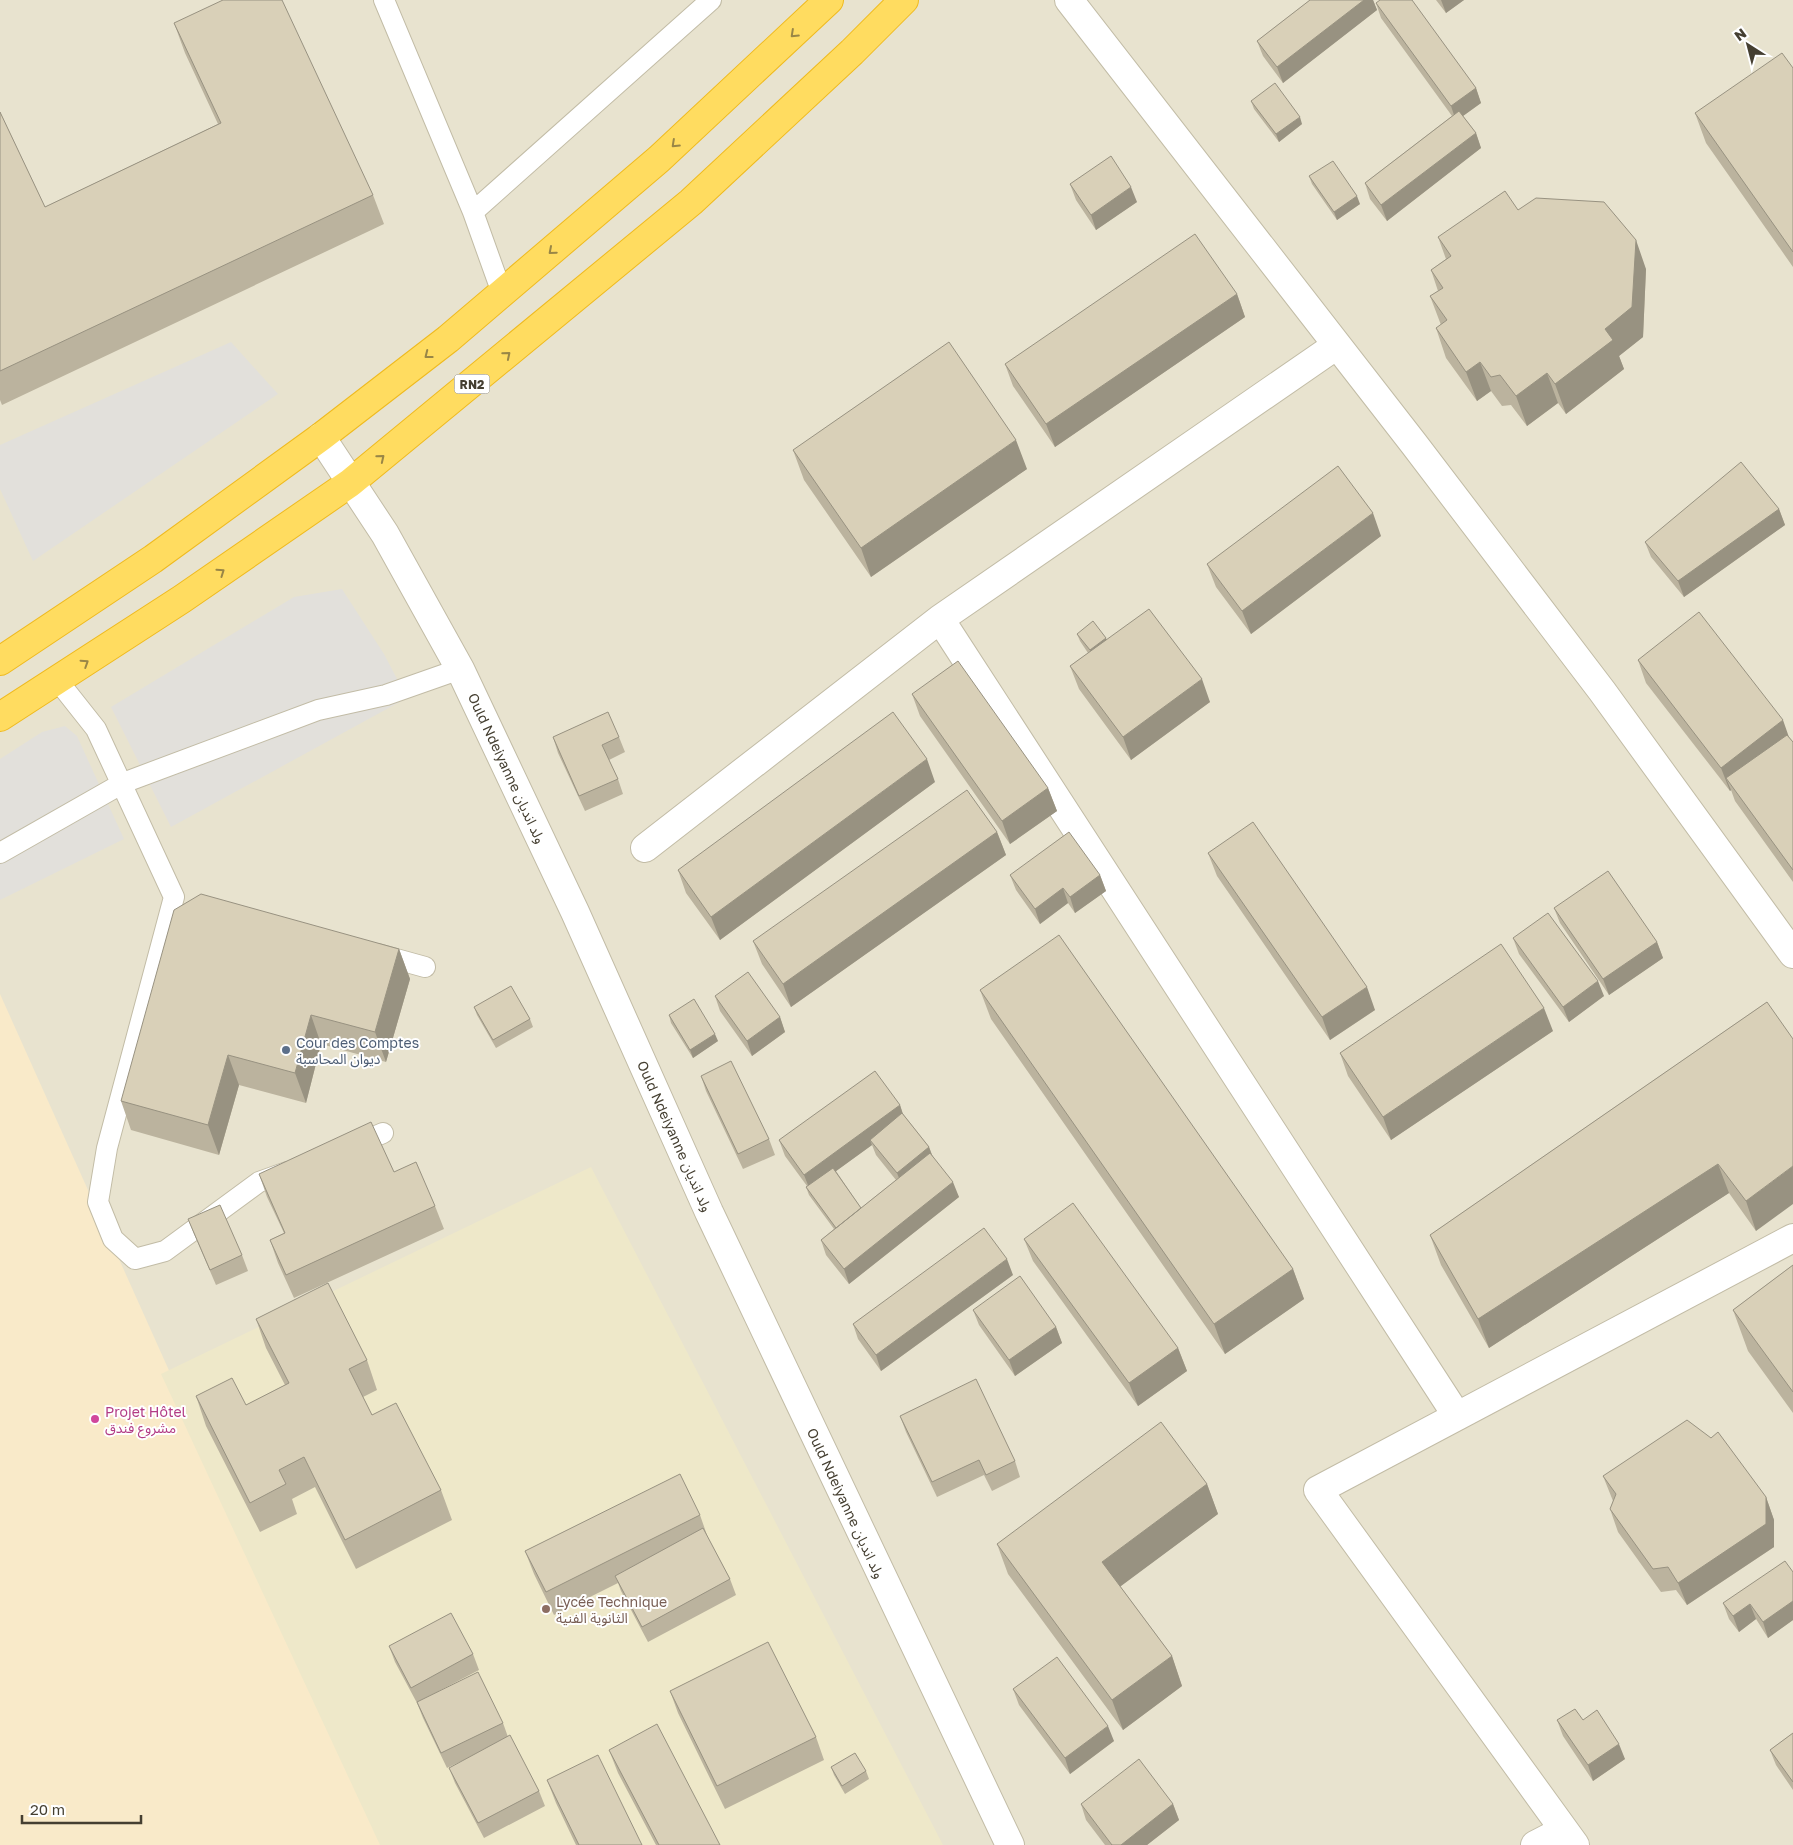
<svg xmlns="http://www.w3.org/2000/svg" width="1793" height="1845" font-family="'Golos Text','Noto Sans Arabic',sans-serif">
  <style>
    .residential { fill: #e8e3cf }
    .commercial { fill: #f9eac9 }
    .education { fill: #eee8c9 }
    .parking { fill: #e2e0db }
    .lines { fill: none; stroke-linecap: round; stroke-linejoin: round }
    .lane-casing { stroke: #c2bca6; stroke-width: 22 }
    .street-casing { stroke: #c2bca6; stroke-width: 30 }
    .highway-casing { stroke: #efba1f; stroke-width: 30 }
    .lane { stroke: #fff; stroke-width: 20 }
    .street { stroke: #fff; stroke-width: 28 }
    .highway { stroke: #ffdc60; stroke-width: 28 }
    .wall { fill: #bbb39e; fill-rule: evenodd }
    .shaded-wall { fill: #989281 }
    .building { fill: #d9d0b8; stroke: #989281 }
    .oneway { stroke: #998646 }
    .service-dot { fill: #5c6f8a; stroke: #fff; stroke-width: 2 }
    .hotel-dot { fill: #d1479c; stroke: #fff; stroke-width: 2 }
    .education-dot { fill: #8d6e63; stroke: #fff; stroke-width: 2 }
    .labels { text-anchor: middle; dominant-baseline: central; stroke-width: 4; stroke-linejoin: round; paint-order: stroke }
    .shield { fill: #fff; stroke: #7d796f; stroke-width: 1 }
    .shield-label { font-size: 12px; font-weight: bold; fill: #453f31 }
    .street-label { font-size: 14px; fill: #453f31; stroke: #fff }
    .service-label { font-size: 14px; fill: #4e5e75; stroke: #fff; text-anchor: start }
    .hotel-label { font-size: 14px; fill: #b23c85; stroke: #fff; text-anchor: start }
    .education-label { font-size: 14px; fill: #785e54; stroke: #fff; text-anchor: start }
  </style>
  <rect width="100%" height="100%" fill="#f3f0e1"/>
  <path class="residential" d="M0,0H1793V1845H0Z"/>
  <path class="commercial" d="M0,994L382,1845H0Z"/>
  <path class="education" d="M591,1167L943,1845H380L161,1374Z"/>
  <path class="parking" d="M231,342L278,394L33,561L0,489V445Z
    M342,589L384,654L407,698L171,827L111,707L294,597Z
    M65,726L77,736L124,839L0,900V759L42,732Z"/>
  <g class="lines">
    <g class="lane-casing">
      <path id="lane" d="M384,0L473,212L502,293
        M473,212L711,0
        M58,681L96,729L174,897L107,1148L98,1202L113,1239L135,1259L165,1251L259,1182L287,1172
        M0,853L123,783L318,710L386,695L460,669
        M378,954L425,967
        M353,1146L383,1133"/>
    </g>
    <g class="street-casing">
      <path id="street" d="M1069,0L1414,444L1602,691L1793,954
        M321,437L385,534L460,669L575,912L709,1212L1010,1845
        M940,619L1457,1416
        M645,848L940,619L1337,345
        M1535,1845L1564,1830
        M1575,1845L1318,1490L1793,1238"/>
    </g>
    <g class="highway-casing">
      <path id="highway" d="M0,661L153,559L321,437L448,339L659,159L829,0
        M0,717L182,599L350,483L691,202L852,52L904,0"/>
    </g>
    <use href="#lane" class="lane"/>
    <use href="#street" class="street"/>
    <use href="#highway" class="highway"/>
  </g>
  <path class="wall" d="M1310,0H1373L1377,10L1283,83L1263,56L1257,41Z
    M1436,0H1464L1446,13Z
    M1376,3L1476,88L1481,103L1463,116L1476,133L1481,148L1387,221L1370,199L1365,183L1452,116L1381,18Z
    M174,23L373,195L384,224L2,405L0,400V112L45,207L218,124L185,53Z
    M1793,68V267L1706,143L1695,113Z
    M1251,101L1302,124L1279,142L1254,109Z
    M1309,176L1360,204L1337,220L1312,184Z
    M1070,184L1137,202L1096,230L1076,200Z
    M1518,210L1646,269L1643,337L1619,356L1624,369L1566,414L1558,403L1527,426L1511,405L1502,406L1491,391L1477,401L1446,358L1436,328L1441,325L1430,296L1438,291L1431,270L1446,259L1438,237Z
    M1237,294L1245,317L1055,447L1013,386L1005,364Z
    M793,450L1027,469L871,577L804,480Z
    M1779,509L1785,525L1684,597L1651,557L1645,542Z
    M1381,536L1251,634L1216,587L1207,564Z
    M1077,634L1107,640L1210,702L1131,760L1079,689L1070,666L1088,653L1080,641Z
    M1638,660L1789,737L1793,742V882L1735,801L1731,790L1730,791L1646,683Z
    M912,694L1048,788L1057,811L1010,844L920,716Z
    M553,737H619L625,752L609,760L618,779L623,794L585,811L558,753Z
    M935,782L720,940L686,893L678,870Z
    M997,832L1006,855L791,1007L762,964L753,941Z
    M1208,853L1375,1010L1330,1040L1217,876Z
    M1010,875H1100L1106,891L1075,913L1068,903L1040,924L1016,890Z
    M1554,908L1657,942L1663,958L1609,995L1560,923Z
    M1513,938L1604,996L1569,1022L1519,954Z
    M399,949L410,979L386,1062L321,1044L306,1103L239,1085L219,1155L131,1130L121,1101Z
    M980,990L1293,1269L1304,1299L1225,1354L991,1019Z
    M715,996L780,1017L785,1032L752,1056L720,1011Z
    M1767,1002L1756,1231L1729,1193L1489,1348L1441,1265L1430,1235Z
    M474,1007L530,1019L533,1027L496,1048L477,1015Z
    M669,1015L718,1041L693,1058L671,1023Z
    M1553,1031L1391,1140L1348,1076L1340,1053Z
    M701,1076L769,1139L775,1155L743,1169L706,1091Z
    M900,1105L903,1114L929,1147L932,1155L959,1197L849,1284L826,1255L821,1240L834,1229L809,1195L806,1187L807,1186L785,1156L779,1140ZM872,1145L876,1155L896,1180L861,1208L836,1171Z
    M394,1172L435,1206L444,1229L294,1298L278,1263L270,1240L284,1233L267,1197L259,1174Z
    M188,1219L242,1255L248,1271L216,1285L194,1234Z
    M1024,1239L1178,1348L1187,1371L1138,1406L1033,1261Z
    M1793,1265V1413L1748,1351L1733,1310Z
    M1013,1275L881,1371L858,1339L853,1324Z
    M973,1310L1056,1327L1062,1343L1015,1376L979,1325Z
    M256,1319L367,1360L377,1390L363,1397L372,1415L441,1490L452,1520L356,1569L315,1487L292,1499L297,1514L260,1532L206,1426L196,1396L246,1405L285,1385L266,1348Z
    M900,1416L1015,1461L1020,1477L992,1491L984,1475L937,1497L906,1432Z
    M1603,1476L1766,1497L1774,1520V1547L1687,1605L1676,1590L1661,1592L1618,1532L1610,1509L1613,1501Z
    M1207,1484L1218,1514L1120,1586L1172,1656L1182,1686L1123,1730L1008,1574L997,1544Z
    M700,1515L708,1538L730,1579L736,1595L648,1642L621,1591L618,1583L554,1615L534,1574L525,1551Z
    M1793,1572V1620L1768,1638L1756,1619L1739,1632L1729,1619L1723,1603Z
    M389,1646L473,1654L479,1670L439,1691L503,1723L508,1737L539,1791L545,1806L484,1838L455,1783L449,1768L468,1758L447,1768L423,1718L417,1703L395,1662Z
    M1013,1689L1114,1741L1070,1774L1019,1705Z
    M670,1691L816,1737L824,1760L725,1809L678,1713Z
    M1557,1720H1583L1625,1759L1593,1781L1563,1736Z
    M1793,1733V1790L1776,1765L1770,1750Z
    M609,1750L720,1845H656L618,1773Z
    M831,1767L866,1771L869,1779L845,1794L834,1775Z
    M547,1780L642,1845H576L556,1803Z
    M1081,1804H1173L1179,1820L1147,1845H1105L1086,1820Z"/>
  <path class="shaded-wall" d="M1364,0H1373L1377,10L1283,83L1277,67Z
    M1441,0H1464L1446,13Z
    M1476,88L1481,103L1456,121L1451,106Z
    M1300,117L1302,124L1279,142L1276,134Z
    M1476,133L1481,148L1387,221L1381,205Z
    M1131,187L1137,202L1096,230L1091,215Z
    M1357,196L1360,204L1337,220L1334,212Z
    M1636,240L1646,269L1643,337L1619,356L1624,369L1566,414L1555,384L1605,329Z
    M1237,294L1245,317L1055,447L1046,424Z
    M1480,362L1491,391L1477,401L1466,372Z
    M1547,373L1558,403L1527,426L1516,396Z
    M1016,440L1027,469L871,577L861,548Z
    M1779,509L1785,525L1684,597L1678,581Z
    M1373,513L1381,536L1251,634L1242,611Z
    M1106,638L1109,645L1092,658L1090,650Z
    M1202,679L1210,702L1131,760L1123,737Z
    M1783,720L1791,743L1726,778L1731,790L1730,791L1721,768Z
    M927,759L935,782L720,940L711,917Z
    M1048,788L1057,811L1010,844L1002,821Z
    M997,832L1006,855L791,1007L783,984Z
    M1100,875L1106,891L1075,913L1070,897Z
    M1063,888L1068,903L1040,924L1035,909Z
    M1657,942L1663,958L1609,995L1603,979Z
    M399,949L410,979L386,1062L375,1032Z
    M1598,981L1604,996L1569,1022L1563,1007Z
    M1367,987L1375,1010L1330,1040L1322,1017Z
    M1544,1008L1553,1031L1391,1140L1383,1117Z
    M311,1015L321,1044L306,1103L295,1073Z
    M780,1017L785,1032L752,1056L747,1041Z
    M715,1034L718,1041L693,1058L690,1050Z
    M228,1055L239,1085L219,1155L208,1125Z
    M900,1105L905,1121L870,1140L872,1145L810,1190L804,1175Z
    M929,1147L935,1163L903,1188L897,1173Z
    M1718,1164L1729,1193L1489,1348L1478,1319Z
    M1793,1166V1204L1756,1231L1746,1201Z
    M953,1182L959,1197L849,1284L844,1269Z
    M1007,1259L1013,1275L881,1371L876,1355Z
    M1293,1269L1304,1299L1225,1354L1214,1324Z
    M1056,1327L1062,1343L1015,1376L1009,1360Z
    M1178,1348L1187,1371L1138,1406L1129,1383Z
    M1207,1484L1218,1514L1113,1592L1102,1562Z
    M1766,1497L1774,1520V1547L1687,1605L1678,1583Z
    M1793,1601V1620L1768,1638L1763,1622Z
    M1750,1604L1756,1619L1739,1632L1733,1616Z
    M1172,1656L1182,1686L1123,1730L1112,1700Z
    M1108,1726L1114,1741L1070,1774L1065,1758Z
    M1619,1744L1625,1759L1593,1781L1588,1765Z
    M1173,1804L1179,1820L1147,1845H1121Z"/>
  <path class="building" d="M223,0H282L373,195L0,371V112L45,207L221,123L174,23Z
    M1310,0H1364L1277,67L1257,41Z
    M1380,0H1412L1476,88L1451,106L1376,3Z
    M1782,53L1793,68V252L1695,113Z
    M1275,83L1300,117L1276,134L1251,101Z
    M1459,111L1476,133L1381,205L1365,183Z
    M1111,156L1131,187L1091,215L1070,184Z
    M1333,161L1357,196L1334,212L1309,176Z
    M1505,191L1518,210L1536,198L1604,202L1636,240L1632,307L1605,329L1613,340L1555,384L1547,373L1516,396L1500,375L1491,377L1480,362L1466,372L1436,328L1447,320L1430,296L1443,288L1431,270L1451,256L1438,237Z
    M1195,234L1237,294L1046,424L1005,364Z
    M949,342L1016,440L861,548L793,450Z
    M1741,462L1779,509L1678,581L1645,542Z
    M1338,466L1373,513L1242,611L1207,564Z
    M1149,609L1202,679L1123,737L1070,666Z
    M1699,612L1783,720L1721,768L1638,660Z
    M1093,621L1106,638L1090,650L1077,634Z
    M958,661L1048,788L1002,821L912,694Z
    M608,712L619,737L602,745L618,779L579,796L553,737Z
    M893,712L927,759L711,917L678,870Z
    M1787,735L1793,742V870L1726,778Z
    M967,790L997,832L783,984L753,941Z
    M1253,822L1367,987L1322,1017L1208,853Z
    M1069,832L1100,875L1070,897L1063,888L1035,909L1010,875Z
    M1608,871L1657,942L1603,979L1554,908Z
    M201,894L399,949L375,1032L311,1015L295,1073L228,1055L208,1125L121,1101L174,910Z
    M1548,913L1598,981L1563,1007L1513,938Z
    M1059,935L1293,1269L1214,1324L980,990Z
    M1501,944L1544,1008L1383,1117L1340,1053Z
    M748,972L780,1017L747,1041L715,996Z
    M511,986L530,1019L493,1040L474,1007Z
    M694,999L715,1034L690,1050L669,1015Z
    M1767,1002L1793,1039V1166L1746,1201L1718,1164L1478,1319L1430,1235Z
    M731,1061L769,1139L738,1154L701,1076Z
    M875,1071L900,1105L804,1175L779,1140Z
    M902,1113L929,1147L897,1173L870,1140Z
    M371,1122L394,1172L416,1162L435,1206L286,1275L270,1240L285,1233L259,1174Z
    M930,1153L953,1182L844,1269L821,1240Z
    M833,1168L861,1208L836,1228L806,1187Z
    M1073,1203L1178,1348L1129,1383L1024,1239Z
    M220,1205L242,1255L210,1270L188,1219Z
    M984,1228L1007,1259L876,1355L853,1324Z
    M1793,1265V1392L1733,1310Z
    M1020,1276L1056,1327L1009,1360L973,1310Z
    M328,1283L367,1360L349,1369L372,1415L396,1403L441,1490L345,1540L304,1457L279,1470L286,1484L250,1503L196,1396L232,1378L246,1405L289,1383L256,1319Z
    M976,1379L1015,1461L986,1475L979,1460L932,1482L900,1416Z
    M1687,1420L1711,1438L1718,1432L1766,1497V1524L1678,1583L1668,1567L1653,1569L1610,1509L1616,1494L1603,1476Z
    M1161,1422L1207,1484L1102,1562L1172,1656L1112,1700L997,1544Z
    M680,1474L700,1515L546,1592L525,1551Z
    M703,1528L730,1579L642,1627L615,1576Z
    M1785,1561L1793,1572V1601L1763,1622L1750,1604L1733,1616L1723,1603Z
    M451,1613L473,1654L411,1688L389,1646Z
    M768,1642L816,1737L717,1786L670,1691Z
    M1057,1657L1108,1726L1065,1758L1013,1689Z
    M478,1672L503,1723L441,1753L417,1702Z
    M1575,1709L1583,1720L1597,1710L1619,1744L1588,1765L1557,1720Z
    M657,1724L720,1845H659L609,1750Z
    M1793,1733V1782L1770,1750Z
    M510,1735L539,1791L478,1823L449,1768Z
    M855,1753L866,1771L842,1786L831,1767Z
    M598,1755L642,1845H579L547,1780Z
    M1139,1759L1173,1804L1121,1845H1112L1081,1804Z"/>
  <defs><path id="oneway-chevron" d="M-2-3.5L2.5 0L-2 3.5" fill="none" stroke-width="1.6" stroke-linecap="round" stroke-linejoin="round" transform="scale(1.25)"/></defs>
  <g class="oneway">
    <use href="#oneway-chevron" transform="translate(794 34) rotate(137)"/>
    <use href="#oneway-chevron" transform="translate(675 144) rotate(137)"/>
    <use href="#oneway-chevron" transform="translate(552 251) rotate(139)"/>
    <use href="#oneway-chevron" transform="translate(428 355) rotate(142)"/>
    <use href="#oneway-chevron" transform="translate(507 355) rotate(-40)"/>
    <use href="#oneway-chevron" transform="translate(381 458) rotate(-39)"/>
    <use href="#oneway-chevron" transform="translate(221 572) rotate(-35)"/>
    <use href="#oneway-chevron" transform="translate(85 663) rotate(-33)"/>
  </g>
  <circle class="service-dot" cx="286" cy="1050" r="5"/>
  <circle class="hotel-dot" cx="95" cy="1419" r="5"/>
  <circle class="education-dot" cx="546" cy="1609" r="5"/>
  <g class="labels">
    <rect class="shield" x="454.5" y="374.5" width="35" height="19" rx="4"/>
    <g class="shield-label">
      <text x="472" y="384">RN2</text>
    </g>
    <g class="street-label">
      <text transform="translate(507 768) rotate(65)">Ould Ndeiyanne ولد انديان</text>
      <text transform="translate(675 1136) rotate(66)">Ould Ndeiyanne ولد انديان</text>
      <text transform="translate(846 1503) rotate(65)">Ould Ndeiyanne ولد انديان</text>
    </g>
    <g class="service-label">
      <text x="296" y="1042">Cour des Comptes<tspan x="296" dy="16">ديوان المحاسبة</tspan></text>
    </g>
    <g class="hotel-label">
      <text x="105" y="1411">Projet Hôtel<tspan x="105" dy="16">مشروع فندق</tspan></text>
    </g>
    <g class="education-label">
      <text x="556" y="1601">Lycée Technique<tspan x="556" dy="16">الثانوية الفنية</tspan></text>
    </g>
  </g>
  <g transform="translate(1748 45) rotate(324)" stroke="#ffffff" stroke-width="4" paint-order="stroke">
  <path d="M0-4L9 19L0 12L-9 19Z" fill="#453f31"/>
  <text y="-8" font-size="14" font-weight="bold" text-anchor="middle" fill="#453f31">N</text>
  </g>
  <path d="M22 1815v8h119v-8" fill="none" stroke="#453f31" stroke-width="2.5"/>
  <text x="30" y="1815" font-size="15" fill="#453f31" stroke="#ffffff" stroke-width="4" paint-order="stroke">20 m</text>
</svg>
